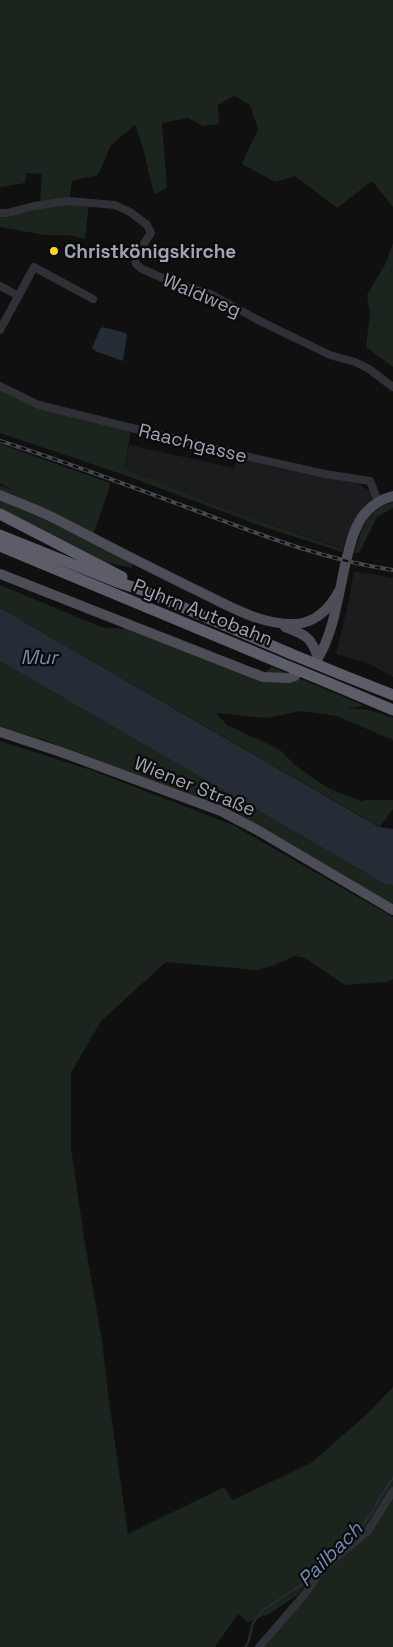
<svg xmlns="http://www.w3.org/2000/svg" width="393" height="1647" font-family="'Space Grotesk',sans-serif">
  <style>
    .built { fill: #1b1c1e }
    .green { fill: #1c241e }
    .water { fill: #252c36 }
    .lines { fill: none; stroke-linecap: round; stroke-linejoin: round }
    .stream { stroke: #252c36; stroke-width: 2 }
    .minor { stroke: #303037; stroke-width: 8 }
    .major { stroke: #4c4d56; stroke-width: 10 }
    .highway { stroke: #5c5d68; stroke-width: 11 }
    .rail-casing { stroke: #474850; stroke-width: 4 }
    .rail { stroke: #0b0b0c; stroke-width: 2; stroke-dasharray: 5.5; stroke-linecap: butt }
    .highway-bridge { stroke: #5c5d68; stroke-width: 11 }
    .poi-dot { fill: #ffd41a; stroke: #0b0b0c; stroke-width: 2 }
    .labels { text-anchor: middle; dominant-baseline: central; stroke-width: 4.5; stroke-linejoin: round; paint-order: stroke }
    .poi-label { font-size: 19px; font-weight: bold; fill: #9fa3b3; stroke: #0b0b0c; text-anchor: start }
    .street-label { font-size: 19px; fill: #9fa3b3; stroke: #0b0b0c }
    .water-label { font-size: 20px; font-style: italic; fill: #728bb2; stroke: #0b0b0c }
  </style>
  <rect width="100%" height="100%" fill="#101011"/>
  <path class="built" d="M129,445L234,468L240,452L274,459L273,467L359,484L366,489L393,499V502L384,505L359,533L355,553L222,508L124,468Z
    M354,571L393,578V677L368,663L336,654L349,600Z"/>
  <path class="green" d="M0,0H393V207L372,181L337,208L295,176L275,182L242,164L258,129L250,105L234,96L218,105L219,124L203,126L188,118L162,123L167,188L154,194L143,148L135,125L111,145L98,175L72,181L69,202L89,204L85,239L68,235H45L0,227V211L40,202L42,174L26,173L25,183L0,187Z
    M393,243V367L366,347L370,313L367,295L386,263Z
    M0,390L30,404L131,431L124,468L222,508L342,549V552L267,528L130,477L0,433Z
    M0,444L110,483L109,490L93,535L0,493V485L14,491L0,483Z
    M0,498L38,514L132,561V568L96,560L0,509Z
    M393,502V508L377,517L359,553H355C360,530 368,509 393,502Z
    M0,585L101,627L123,629L128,620L264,673L272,667L365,706L347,708L370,710L393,718V740L337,716L301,711L266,718L216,713L227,725L279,749L296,766L328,788L363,802L364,800H393V809L380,827L0,608Z
    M0,661L385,884L393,885V905L203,800L44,740L0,728Z
    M0,741L91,770L233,825L393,917V979L387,982L345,985L305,958L294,956L273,966L257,970L166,962L101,1021L71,1073V1148L85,1244L102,1341L108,1394L128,1534L224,1487L233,1500L311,1463L365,1416L393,1387V1487L362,1532L320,1564L298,1595L269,1614L248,1622L238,1614L215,1647H0Z
    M393,1491V1647H259L316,1578L362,1536Z"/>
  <path class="water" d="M103,327L126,333L127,336L123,361L95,351L92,348L100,329Z
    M0,608L379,827L393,829V885L385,884L0,661Z"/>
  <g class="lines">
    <path class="stream" d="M245,1647L248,1643L253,1623L262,1611L307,1581L312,1568L325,1556L353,1538L371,1514L382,1494L393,1478"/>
    <path class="minor" d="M0,213H7L34,206L68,201L115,205L130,212L147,225L151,233L135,257L136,264L142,269L174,283L210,294L262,322L330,355L355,362L369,369L393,387
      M0,286L19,296
      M0,330L34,267L93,299
      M0,386L39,405L245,456L325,474L370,481L378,501
      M259,1647L305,1594L322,1569L368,1531L393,1491"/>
    <path class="major" d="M0,495C19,503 38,510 56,519C102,543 149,567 196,590C226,604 261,626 296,624C317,622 330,608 339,591
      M0,574L263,677L289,678L295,676
      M285,627C304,634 312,637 318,658
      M318,658C334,632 339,591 346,561C350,546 353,530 362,517C370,506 380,499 393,496
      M0,732L61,752L221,811L259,831L393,910"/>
    <path class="highway" d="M0,514L122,577
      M0,535L117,582L145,591L289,653
      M0,546L278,662
      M340,674L393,695
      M329,683L393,710"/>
    <g class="rail-casing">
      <path id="rail" d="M0,441C66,462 132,487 197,511C261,535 325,560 393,570"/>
    </g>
    <use href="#rail" class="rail"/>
    <path class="highway-bridge" d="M289,653L340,674
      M278,662L329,683"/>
  </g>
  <circle class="poi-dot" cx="54" cy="251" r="5"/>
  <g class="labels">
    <g class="poi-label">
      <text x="64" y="251">Christkönigskirche</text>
    </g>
    <g class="street-label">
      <text transform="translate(202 295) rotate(23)">Waldweg</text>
      <text transform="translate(193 443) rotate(14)">Raachgasse</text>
      <text transform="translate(203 612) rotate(22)">Pyhrn Autobahn</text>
      <text transform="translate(195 786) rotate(22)">Wiener Straße</text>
    </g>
    <g class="water-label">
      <text x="39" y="657">Mur</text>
      <text transform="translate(330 1554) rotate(-45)">Pailbach</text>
    </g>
  </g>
</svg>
